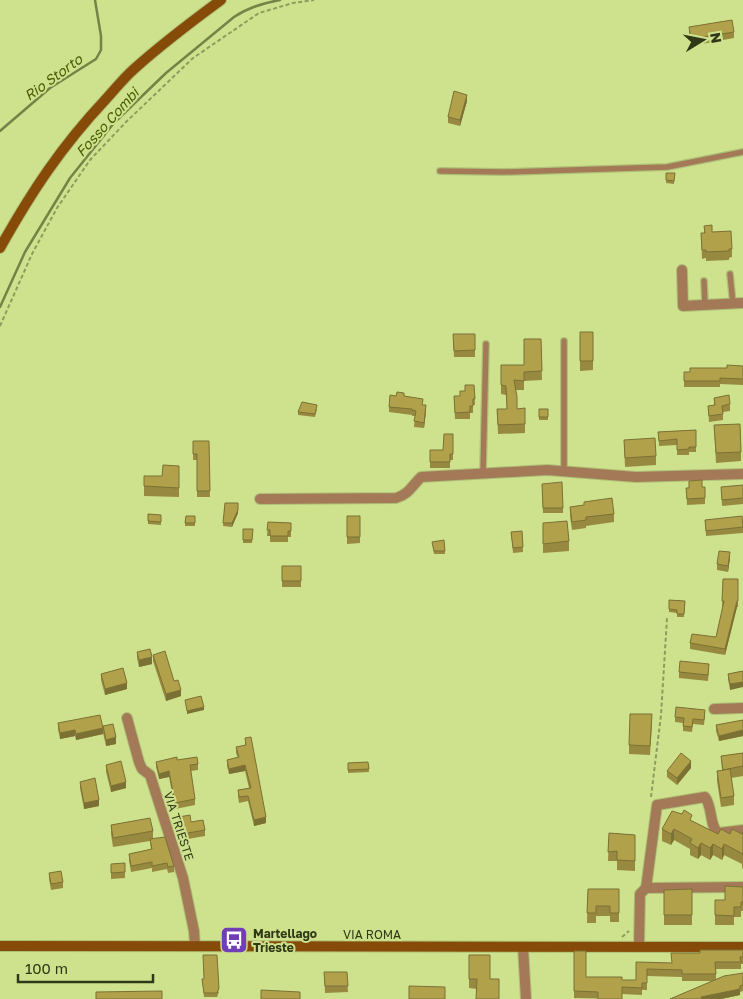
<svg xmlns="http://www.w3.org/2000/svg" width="743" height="999" font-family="'Golos Text',sans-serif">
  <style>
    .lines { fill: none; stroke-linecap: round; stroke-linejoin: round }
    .stream { stroke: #758446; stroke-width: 2.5 }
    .lane-casing { stroke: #aec076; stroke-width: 8 }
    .street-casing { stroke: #aec076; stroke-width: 12 }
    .secondary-casing { stroke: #aec076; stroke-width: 12 }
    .path { stroke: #8d9c5c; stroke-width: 2; stroke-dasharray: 4 2.5; stroke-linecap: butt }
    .lane { stroke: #a47958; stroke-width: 5.5 }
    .street { stroke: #a47958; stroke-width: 10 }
    .secondary { stroke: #874b09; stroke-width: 10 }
    .wall { fill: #978a40 }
    .shaded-wall { fill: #7b7134 }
    .building { fill: #b0a14a; stroke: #7b7134 }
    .labels { text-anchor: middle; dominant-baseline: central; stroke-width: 4; stroke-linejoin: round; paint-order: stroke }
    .street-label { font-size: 12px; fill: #303815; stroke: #cee28e }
    .poi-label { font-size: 12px; font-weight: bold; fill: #303815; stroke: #cee28e; text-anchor: start }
    .water-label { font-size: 14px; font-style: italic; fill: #4c5901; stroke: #cee28e }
  </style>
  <rect width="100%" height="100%" fill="#cee28e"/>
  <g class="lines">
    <path class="stream" d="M0,131L50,88L96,59L101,50V36L95,0
      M0,307L25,252L70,178L114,123L166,73L234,17C249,7 263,3 280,0"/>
    <g class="lane-casing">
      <path id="lane" d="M440,171L504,172L667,167L743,152
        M730,274L733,304
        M704,281L705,305
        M564,341V471
        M483,473L486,344"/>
    </g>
    <g class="street-casing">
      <path id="street" d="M682,270L683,306L743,303
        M260,499L396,498C408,495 412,486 421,477L547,470L636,477L743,474
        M714,709L743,708
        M127,718L139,762L142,769L150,775L183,878L194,931L195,946
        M743,830L718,833C709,825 713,808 705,797L657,805L646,888L743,887
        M639,946L640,894L646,888
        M523,947L526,999"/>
    </g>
    <g class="secondary-casing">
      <path id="secondary" d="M0,248C32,191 61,147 106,99C115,89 124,78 134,69C162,44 191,22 221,0
        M0,946L743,947"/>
    </g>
    <path class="path" d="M0,326L32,254L57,208L90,160L126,122L193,58L259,13L293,3L314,0
      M651,797L661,715L667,618
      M622,937L629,931"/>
    <use href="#lane" class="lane"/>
    <use href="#street" class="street"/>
    <use href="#secondary" class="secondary"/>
  </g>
  <path class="wall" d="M689,27L734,32V38L691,46L689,34Z
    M467,101L460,126L448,123V117Z
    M666,173H675L674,184L666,183Z
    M704,226L732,249V257L729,258V260L706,261V258L702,259L701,233H704Z
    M580,332H593V370L580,371Z
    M453,334H475V357H454Z
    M541,339L542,380L524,381V390H516L517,409L525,408V433L498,434L497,409H507L506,395L501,394V365H524Z
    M743,366V385L720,384V387H684V372H690Z
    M474,385L475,405H473V413H470V419H455L454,396H460L465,391Z
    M404,396L423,405L426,411L424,428L414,427L415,416H412V415L389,412V407Z
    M714,398L730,404V411L723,412V420L709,422L708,406L714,405Z
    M317,409L315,417L298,415V412Z
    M539,409H548V420H539Z
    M714,425L741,452V461L716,463Z
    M696,430V452H689V455H677V445L659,446L658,432Z
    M453,434V460H450V468H430V450H443Z
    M624,440L656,456V465L625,467Z
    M193,441H209L210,497H197V460H193Z
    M179,466V497L144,496V476H162Z
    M743,485V504L722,506L721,487Z
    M705,487V504L687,505L686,488Z
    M542,489L563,508V513H543Z
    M584,502L614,514V522L586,526V528L572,530L570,516V507L584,505Z
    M225,503H238V513L232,527L223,526Z
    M148,514L161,515V525L148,524Z
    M195,516V526H185V523Z
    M347,516H360V543L347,544Z
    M705,520L743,527V533L706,536Z
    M268,522L291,523V537H288V542H270V536H267Z
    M543,523L569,541V551L543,553Z
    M243,529H253L252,543H243Z
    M522,531L523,552L513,553L511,532Z
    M444,540L445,554H434L432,542Z
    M730,558L728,572L717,570V564Z
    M282,566H301V587H282Z
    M723,579H738V607H737L725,655L690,649V643L716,637L723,607H722Z
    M669,600L685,601L684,617H677V613L669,612Z
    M137,652L152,664L139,667L137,658Z
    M153,655L174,681L181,696L166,701L153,661Z
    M709,670L708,681L679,678V672Z
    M743,671L730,690L728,679V674Z
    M101,674L127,689L105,695L101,680Z
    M705,715L704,725L693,724L692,732L683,731V723L675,722V717Z
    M743,720V736L719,741L716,731V725Z
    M58,723L103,727L116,744L106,746L103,733V734L76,740L75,736L60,739L58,729Z
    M652,724L650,755L629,754V745Z
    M245,738L266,823L254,826L248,801L239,803L238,796V790L249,788L245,771L229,774L227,766V760L238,758L236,753V747L245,745Z
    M743,753V776L731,778L734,796V805L721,807L717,781V771L722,770L721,756Z
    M177,760L198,764V770L191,771L195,799V805L175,809L169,777L159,779L156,767V762Z
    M368,762L369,772L348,773V763Z
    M106,765L126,788L111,792L106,772Z
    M691,768L677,785L667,777V771Z
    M80,782L99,806L84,809L80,788Z
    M179,817L191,822L205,830V836L182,840L179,823Z
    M692,821L718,834H742L743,832V869L742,868V864L724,855L722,860L713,855L710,860L701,855L698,859L690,855V849L674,840L671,845L662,841V829Z
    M111,825L153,831V839L174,866V872L168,873L167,869L152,872V868L131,872L129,860V854L151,850L150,841L113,847L111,834Z
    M609,833L635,835V871L617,870V861H608Z
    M125,863V878L111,879V864Z
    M49,873L63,882V888L51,890L49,879Z
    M743,887V911H741V917H734V925H715V900H725Z
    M588,889H619V922H610V916H596V923H587Z
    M692,889V925H664V890Z
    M743,950V964H741V969H716V980L743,973V991L740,992V995L721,999H670L713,981H682V977L647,976V990H642V995L622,994V999L574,998V951L586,977L622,980H636V962L672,963L700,953Z
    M469,955H490L477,989L469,988Z
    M324,972H347L348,992L325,993Z
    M202,979L219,992L217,997H204Z"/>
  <path class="shaded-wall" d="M467,95V101L460,126V120Z
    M426,405V411L424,428V423Z
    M238,510V513L232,527V523Z
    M730,552V558L728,572V566Z
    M737,601V607L725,655V649Z
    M152,657V664L139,667V660Z
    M743,682V687L730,690V684Z
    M127,683V689L105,695V689Z
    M181,690V696L166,701V694Z
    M204,707V710L187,714V711Z
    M103,728V734L76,740V734Z
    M75,730V736L60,739V733Z
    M743,730V736L719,741V736Z
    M116,737V744L106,746V740Z
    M691,761V768L677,785V778Z
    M245,765V771L229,774V769Z
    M169,771V777L159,779V774Z
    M126,782V788L111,792V786Z
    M99,800V806L84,809V803Z
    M266,817V823L254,826V820Z
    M674,829V840L671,845V834Z
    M701,843V855L698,859V848Z
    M713,844V855L710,860V848Z
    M724,844V855L722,860V849Z
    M740,989V995L721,999H701V997Z"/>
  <path class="building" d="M732,20L734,32L691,39L689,27Z
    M454,91L467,95L460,120L448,117Z
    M666,173H675L674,181L666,180Z
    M712,225V232L731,231L732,249H729V251L706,252V250H702L701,233H705L704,226Z
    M580,332H593V361H580Z
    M453,334H475V350L454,351Z
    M524,339H541L542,371L524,372V381L514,380L517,397V409L525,408V424L498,425L497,409H507L506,386L501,385V365H524Z
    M727,365L743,366V379L720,378V381H684V372H690V368H727Z
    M465,385H474L475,399H473V406H470V412L455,413L454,396H460V391H465Z
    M397,392L404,393V396L423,399L422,405H426L424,423L414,421L416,411L412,410V409L389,407L390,395L396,396Z
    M729,395L730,404L722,406L723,414L709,416L708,406L715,405L714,398Z
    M302,402L317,405L315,414L298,412Z
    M539,409H548V417H539Z
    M740,424L741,452L716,453L714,425Z
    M696,430V447H689V449L677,450V439L659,441L658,432Z
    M444,434H453V454H450V462H430V450H443Z
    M655,438L656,456L625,458L624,440Z
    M193,441H209L210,491H197V454H193Z
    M163,465L179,466V488L144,486V476H162Z
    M702,480V487H705V498L687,499L686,488H689V481Z
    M562,482L563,508H543L542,484Z
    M743,485V498L722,500L721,487Z
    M612,498L614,514L586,517V520L572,522L570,507L584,505V502Z
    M225,503H238V510L232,523H223Z
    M148,514L161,515V522L148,521Z
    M186,516H195V523H185Z
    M347,516H360V537H347Z
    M742,516L743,527L706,531L705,520Z
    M567,521L569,541L543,544V523Z
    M268,522L291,523V531H288V536H270V530H267Z
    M243,529H253L252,540H243Z
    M522,531L523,547L513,548L511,532Z
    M444,540L445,551H434L432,542Z
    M719,551L730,552L728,566L717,564Z
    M282,566H301V581H282Z
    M723,579H738V601H737L725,649L690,643L692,634L716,637L724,601H722Z
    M669,600L685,601L684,614H677V610L669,609Z
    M150,649L152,657L139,660L137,652Z
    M165,651L174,681L178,680L181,690L166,694L153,655Z
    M680,661L709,664L708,675L679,672Z
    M123,668L127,683L105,689L101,674Z
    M743,671V682L730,684L728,674Z
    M201,696L204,707L187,711L185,700Z
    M676,707L705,710L704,720L693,719L692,727L683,726L684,718L675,717Z
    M630,714H652L650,746L629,745Z
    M100,715L103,728L76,734L75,730L60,733L58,723Z
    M743,720V730L719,736L716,725Z
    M113,724L116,737L106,740L103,726Z
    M251,737L266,817L254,820L248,796L239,797L238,790L251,788L245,765L229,769L227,760L239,757L236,747L246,745L245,738Z
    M681,753L691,761L677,778L667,771Z
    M743,753V766L723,770L721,756Z
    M177,757V760L197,757L198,764L190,765L195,799L175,803L169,771L159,774L156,762Z
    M121,761L126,782L111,786L106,765Z
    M368,762L369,769L348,770V763Z
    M730,769L734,796L721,798L717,771Z
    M95,778L99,800L84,803L80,782Z
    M684,810L692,815L690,820L718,834L721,829L730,834L732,829L742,834L743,832V854L724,844L722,849L713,844L710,848L701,843L698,848L690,843L692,839L674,829L671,834L662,829L672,811L682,814Z
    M190,815L191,822L203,820L205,830L182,834L179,817Z
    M150,818L153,831L113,838L111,825Z
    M609,833L635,835V861L617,860V851L608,852Z
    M165,837L174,866L168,867L167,863L152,866V862L131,866L129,854L152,849L150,839Z
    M125,863V872L111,873V864Z
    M61,871L63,882L51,884L49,873Z
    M725,886L743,887V902H741V907H734V916L715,915V900H725Z
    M588,889H619V913H610V906H596V913H587Z
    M692,889V915H664V890Z
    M700,950H743V957H740L741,962H715L716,974H682V970L647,969V983H642V988L622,987V999H598V992L574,991V951H586V977H622V980H636V962L672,963L671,953H700Z
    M203,955H217L219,988L217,993H204L202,979H204Z
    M469,955H490V979H499V999H476L477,979H469Z
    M324,972H347L348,986H325Z
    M743,973V985L740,986V989L701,997L702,999H670L724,976Z
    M409,986L445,987V999H409Z
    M261,990L300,992V999H261Z
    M162,991V999H96V992Z"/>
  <defs>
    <g id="bus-square" transform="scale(1.4375)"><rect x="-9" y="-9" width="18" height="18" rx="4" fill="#713eb5" stroke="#cee28e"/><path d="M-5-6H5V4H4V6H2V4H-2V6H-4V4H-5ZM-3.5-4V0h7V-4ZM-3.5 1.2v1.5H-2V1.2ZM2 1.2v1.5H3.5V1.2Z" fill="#fff"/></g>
  </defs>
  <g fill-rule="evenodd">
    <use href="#bus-square" x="234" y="940"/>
  </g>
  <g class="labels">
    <g class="street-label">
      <text transform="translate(179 826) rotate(72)">VIA TRIESTE</text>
      <text x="372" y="934">VIA ROMA</text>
    </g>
    <g class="poi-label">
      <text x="253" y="933">Martellago<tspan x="253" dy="14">Trieste</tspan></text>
    </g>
    <g class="water-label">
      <text transform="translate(53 77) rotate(-36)">Rio Storto</text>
      <text transform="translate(107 122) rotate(-48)">Fosso Combi</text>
    </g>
  </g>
  <g transform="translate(703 40) rotate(80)" stroke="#cee28e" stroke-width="4" paint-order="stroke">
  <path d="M0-4L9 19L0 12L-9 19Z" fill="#303815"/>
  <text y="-8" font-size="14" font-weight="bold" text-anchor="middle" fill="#303815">N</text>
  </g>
  <path d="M18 974v8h135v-8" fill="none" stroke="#303815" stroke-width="2.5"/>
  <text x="25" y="974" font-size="15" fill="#303815" stroke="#cee28e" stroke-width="4" paint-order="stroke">100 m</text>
</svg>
